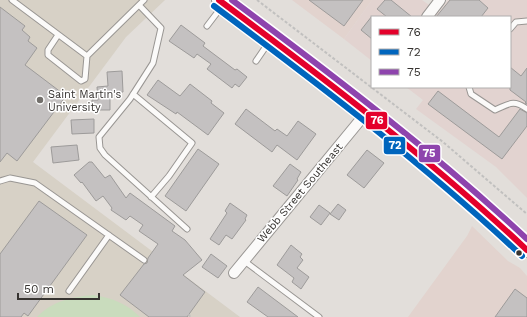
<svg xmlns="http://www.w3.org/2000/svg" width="527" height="317" font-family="'Work Sans',sans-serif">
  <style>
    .commercial { fill: #e2d3ce }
    .industrial { fill: #e2d3d0 }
    .built { fill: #d7d1c6 }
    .green { fill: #c9dcbd }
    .building { fill: #c4c1c1; stroke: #9d9b9a }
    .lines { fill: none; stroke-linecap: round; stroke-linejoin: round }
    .lane-casing { stroke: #999693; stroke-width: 7 }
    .street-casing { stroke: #999693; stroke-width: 12 }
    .secondary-casing { stroke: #999693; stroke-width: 16 }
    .path { stroke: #c1c0bf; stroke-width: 2; stroke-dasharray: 3 2; stroke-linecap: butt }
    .lane { stroke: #fbfaf9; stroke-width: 5 }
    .street { stroke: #fbfaf9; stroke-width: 10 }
    .secondary { stroke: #fbfaf9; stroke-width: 14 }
    .bus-1-casing { stroke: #fff; stroke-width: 9 }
    .bus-2-casing { stroke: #fff; stroke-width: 9 }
    .bus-3-casing { stroke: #fff; stroke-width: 9 }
    .bus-1 { stroke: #e4002b; stroke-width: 6 }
    .bus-2 { stroke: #0065bd; stroke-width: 6 }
    .bus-3 { stroke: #8e44ad; stroke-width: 6 }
    .poi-dot { fill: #73706c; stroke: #fff; stroke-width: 1.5 }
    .bus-dot { fill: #373431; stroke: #fff; stroke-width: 1.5 }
    .labels { text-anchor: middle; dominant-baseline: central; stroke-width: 3; stroke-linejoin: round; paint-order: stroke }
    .poi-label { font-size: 11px; fill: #373431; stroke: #fff; text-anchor: start }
    .street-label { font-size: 11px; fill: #373431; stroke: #fff }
    .line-badge { stroke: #fff; stroke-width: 1.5 }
    .badge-label { font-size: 11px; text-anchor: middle; font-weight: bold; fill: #fff }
  </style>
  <rect width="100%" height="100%" fill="#e2deda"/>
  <path class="commercial" d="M292,0H372L344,39Z
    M472,226L508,261L520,268L527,276V317H408L467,236Z"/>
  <path class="industrial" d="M372,0H422L439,12L448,0H527V198L496,167L416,109L423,100L406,87H510V17H372V61L344,39Z"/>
  <path class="built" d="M0,0H165L126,37L33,162L240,317H0Z"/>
  <path class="green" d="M93,295C112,298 126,303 140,317H37C52,301 72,297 93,295Z"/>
  <path class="building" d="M309,0H363L344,26Z
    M385,0H391L412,17H387L377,9Z
    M450,0H479L488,8L481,17H436Z
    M0,7L25,26L22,30L30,37L28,41L37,48L25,65L66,96L17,161L7,153L0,162Z
    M372,16V39L361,30Z
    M181,25L205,43L203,46L235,70L237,69L247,77L239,87L235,84L232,88L207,69L211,64L197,54L194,58L169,41Z
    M510,67L521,76L527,68V104L525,103L526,102L510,90Z
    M122,71L123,92L110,93V110H92V100H98L97,87L108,86L107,72Z
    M158,80L180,96L190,84L212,101L211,103L224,113L208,135L177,112L176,114L147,95Z
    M438,91L499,137L520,109L527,113V126L502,159L428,104Z
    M246,109L275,131L277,129L287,136L298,121L316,134L297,160L277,145L272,152L235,124Z
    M94,119V133L72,134L71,120Z
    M77,145L79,160L53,163L51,147Z
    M198,149L219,164L186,211L165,196Z
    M367,150L384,163L364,188L347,175Z
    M89,162H92L105,178L110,175L126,198L130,193L175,226L172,231L185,240L202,260L183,275L205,292L187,317H149L120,295L144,264L147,263L148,258L158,244L139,231L143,225L130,216L126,220L111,210L112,208L103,196L96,201L82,182L81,183L74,175Z
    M290,164L301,172L297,179L298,180L287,196L273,186Z
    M39,201L87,235L28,316L24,313L21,317H0V254Z
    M230,203L247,215L245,219L246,220L232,239L226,235L219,245L210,239L227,213L225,211Z
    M338,204L346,210L339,220L330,214Z
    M319,205L330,213L321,225L310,217Z
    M291,245L302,254L300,257L303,260L297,268L309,277L301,289L292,282L294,278L277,265Z
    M211,254L227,266L218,278L202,267Z
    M258,287L298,317H268L247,302Z
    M515,289L527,298V317H495Z"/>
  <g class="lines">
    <g class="lane-casing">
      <path id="lane" d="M12,0L87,56
        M139,5L161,28L153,63L130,99L99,137L100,148L105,155L187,229
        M207,26L223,5
        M510,29L516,22L527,21
        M58,35L48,50V55L81,81L85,79L87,56L144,0
        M256,61L271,39
        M469,87L471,94L495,110C509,104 513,99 527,109
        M133,94L192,143L169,176L151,197
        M0,181L10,178L35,183L144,260
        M243,260L319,317
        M69,291L109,235"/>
    </g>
    <g class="street-casing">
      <path id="street" d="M427,17L440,0
        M234,273L366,113"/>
    </g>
    <g class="secondary-casing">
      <path id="secondary" d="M219,0C325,79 432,158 527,250"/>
    </g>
    <path class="path" d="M257,0L443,142L527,214
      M189,314L190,317"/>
    <use href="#lane" class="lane"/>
    <use href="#street" class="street"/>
    <use href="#secondary" class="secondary"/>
    <g class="bus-1-casing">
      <path id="bus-1" d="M219,0C325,79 430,159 527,250"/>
    </g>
    <g class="bus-2-casing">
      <path id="bus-2" d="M214,6C320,85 425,165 522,256"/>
    </g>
    <g class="bus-3-casing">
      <path id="bus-3" d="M232,0C334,76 434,152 527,239"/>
    </g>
    <use href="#bus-1" class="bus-1"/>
    <use href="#bus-2" class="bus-2"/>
    <use href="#bus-3" class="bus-3"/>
  </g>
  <circle class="poi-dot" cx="40" cy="100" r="4"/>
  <circle class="bus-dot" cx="519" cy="253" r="3.5"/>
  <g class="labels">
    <g class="poi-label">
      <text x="48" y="94">Saint Martin's<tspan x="48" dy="13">University</tspan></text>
    </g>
    <g class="street-label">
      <text transform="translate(300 193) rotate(-50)">Webb Street Southeast</text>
    </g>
  </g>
  <g class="line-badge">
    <rect x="365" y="111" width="23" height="19" rx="4" fill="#e4002b"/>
    <rect x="383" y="136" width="23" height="19" rx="4" fill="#0065bd"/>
    <rect x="418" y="144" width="23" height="19" rx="4" fill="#8e44ad"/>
  </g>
  <g class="badge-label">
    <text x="377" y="124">76</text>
    <text x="395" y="149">72</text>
    <text x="429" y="157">75</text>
  </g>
  <rect x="371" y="16" width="140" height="72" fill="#ffffff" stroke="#afaead"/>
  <rect x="379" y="29" width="20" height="6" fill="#e4002b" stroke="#afaead"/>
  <text x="407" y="36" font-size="12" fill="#373431">76</text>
  <rect x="379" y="49" width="20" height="6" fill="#0065bd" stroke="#afaead"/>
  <text x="407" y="56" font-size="12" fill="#373431">72</text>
  <rect x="379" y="69" width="20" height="6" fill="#8e44ad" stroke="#afaead"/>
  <text x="407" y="76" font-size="12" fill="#373431">75</text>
  <path d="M18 293v6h81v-6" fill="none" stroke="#373431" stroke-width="2"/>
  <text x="24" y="293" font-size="12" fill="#373431" stroke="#ffffff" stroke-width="3" paint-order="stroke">50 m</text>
</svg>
